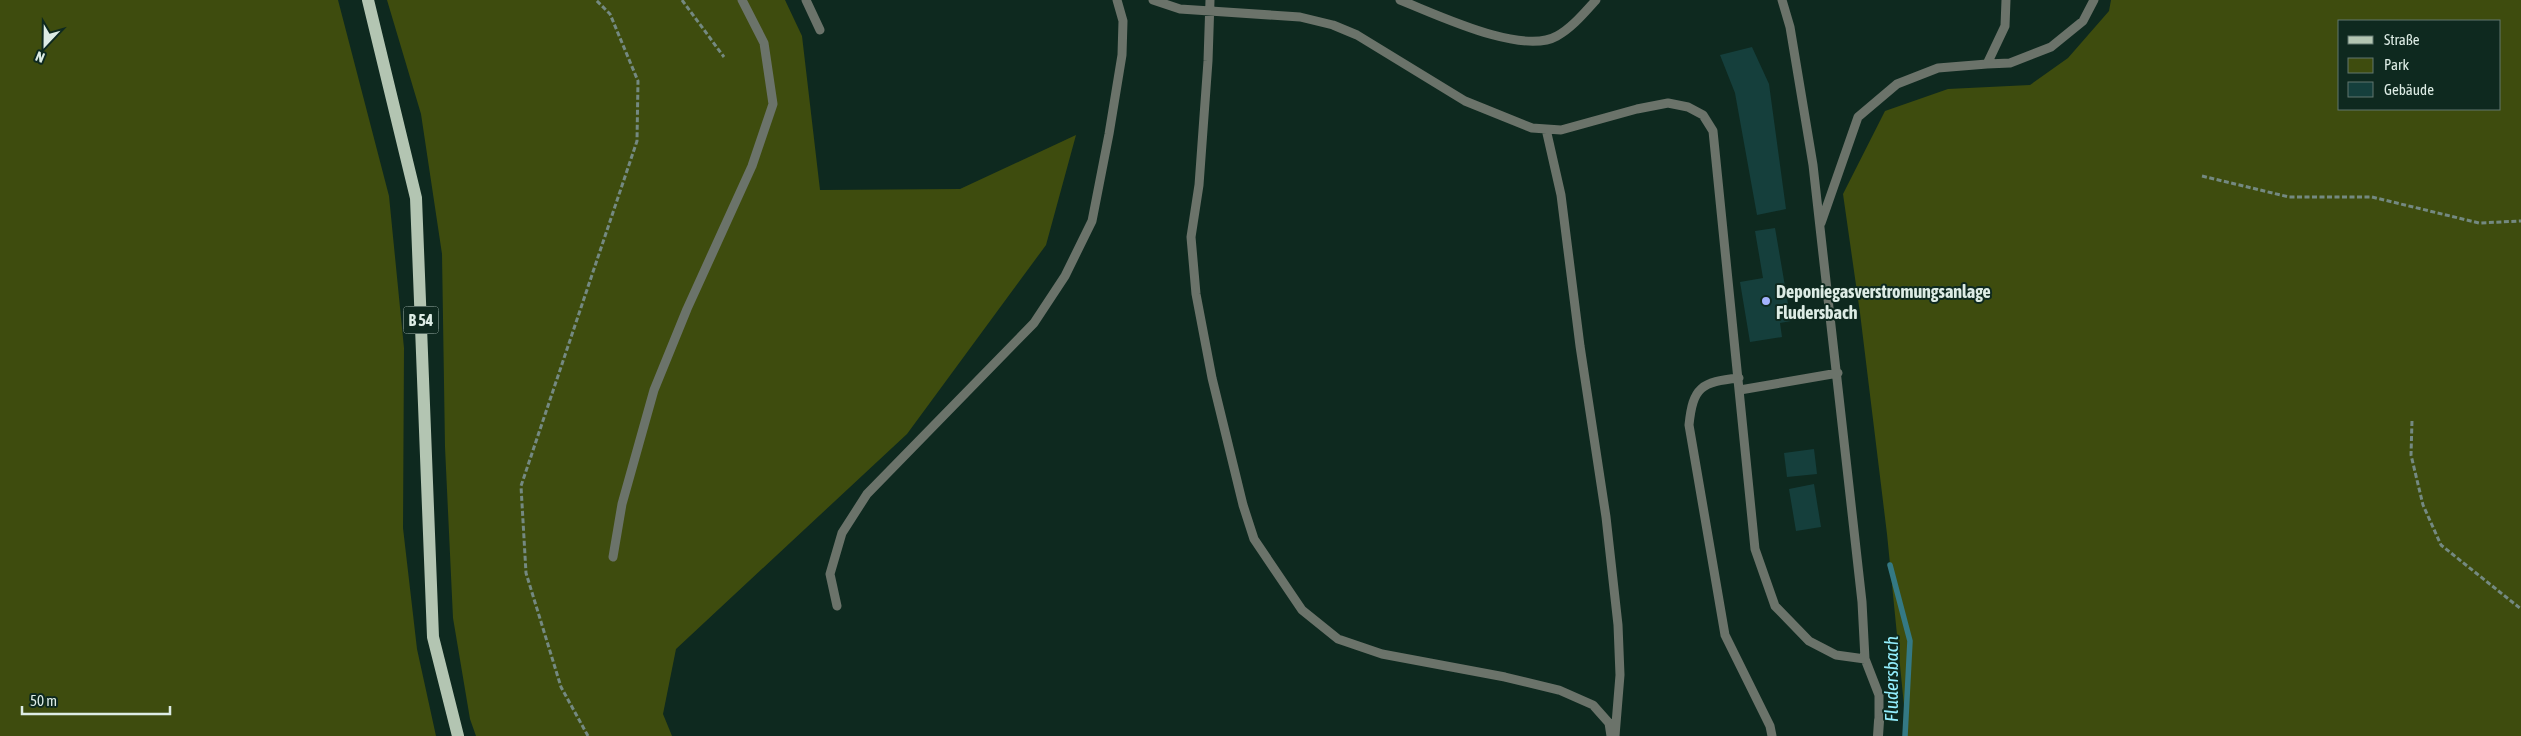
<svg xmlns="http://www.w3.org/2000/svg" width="2521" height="736" font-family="'Asap Condensed',sans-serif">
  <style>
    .green { fill: #3e4c0e; fill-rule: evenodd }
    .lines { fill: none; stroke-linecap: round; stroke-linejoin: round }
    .stream { stroke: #347984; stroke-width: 5.5 }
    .building { fill: #153f3c }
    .path { stroke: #748981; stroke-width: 3; stroke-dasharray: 5 2.5; stroke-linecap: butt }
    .service { stroke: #6b736a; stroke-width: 9 }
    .minor { stroke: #6b736a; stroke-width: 10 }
    .primary { stroke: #b3c5b2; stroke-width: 12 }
    .poi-dot { fill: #a3b2fd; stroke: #0e291f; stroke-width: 2 }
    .labels { text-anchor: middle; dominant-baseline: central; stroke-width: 4; stroke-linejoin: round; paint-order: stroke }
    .shield { fill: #0e291f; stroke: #9fb2aa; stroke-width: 1 }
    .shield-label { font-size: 16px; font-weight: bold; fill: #ddece5 }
    .poi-label { font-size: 18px; font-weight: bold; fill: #ddece5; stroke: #0e291f; text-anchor: start }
    .water-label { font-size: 19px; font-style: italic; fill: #94effe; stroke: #0e291f }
  </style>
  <rect width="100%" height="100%" fill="#0e291f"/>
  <path class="green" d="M0,0H338L389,196L404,348L403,528L417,649L436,736H0Z
    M387,0H785L802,36L820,190L960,189L1076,135L1046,245L907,434L676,649L663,714L672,736H476L470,719L453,618L445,447L442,254L421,114Z
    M2111,0H2521V736H1907L1887,534L1860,313L1843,194L1885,111L1948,89L2030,85L2068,58L2109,11ZM2340,21H2500V109H2340Z"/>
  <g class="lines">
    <path class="stream" d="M1890,565L1910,641L1905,736"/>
  </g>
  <path class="building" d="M1752,47L1769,84L1786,209L1757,215L1735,93L1720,55Z
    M1775,228L1791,321L1780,323L1782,337L1750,342L1740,282L1763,278L1755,231Z
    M1814,449L1817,474L1787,477L1784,453Z
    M1814,484L1821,527L1796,531L1789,489Z"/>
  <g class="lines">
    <path class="path" d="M682,0L724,57
      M2202,176L2289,197H2372L2479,223L2521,221
      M2412,421L2411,455L2423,505L2441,545L2521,609
      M588,736L561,687L526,573L521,486L637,141L638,81L610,14L596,0"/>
    <path class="service" d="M806,0L820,30
      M1153,0L1180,9L1300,17L1333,25L1357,35L1465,101L1532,128L1561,130L1637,109L1668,103L1688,107L1703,115L1713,131L1755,549L1775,606L1809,641L1836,655L1865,659L1879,695V721
      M1210,0L1208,61L1199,185L1191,237L1196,294L1212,378L1243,505L1254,539L1302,610L1338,639L1382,654L1505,677L1559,690L1593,705L1609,723L1611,736
      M1400,0C1436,14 1522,56 1557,36C1572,28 1585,12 1596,0
      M1782,0L1790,27L1813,165L1862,602L1865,659
      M1987,64L2010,63L2051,47L2083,21L2094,0
      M1546,129L1561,195L1580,346L1606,517L1618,625L1620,675L1615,736
      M1821,223L1858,117L1897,84L1938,68L1987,64L2005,26L2006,0
      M1739,378C1701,382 1693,387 1689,425L1725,635L1770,726L1772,736
      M1740,390L1838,373
      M613,557L622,504L654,390L687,309L752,166L773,104L764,43L742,0
      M837,606L830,574L842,533L867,494L1034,323L1065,276L1092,221L1109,134L1122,55L1123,21L1117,0"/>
    <path class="minor" d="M1878,736L1879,721"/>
    <path class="primary" d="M368,0L416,198L433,637L458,736"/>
  </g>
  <circle class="poi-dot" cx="1766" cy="301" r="5"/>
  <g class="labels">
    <rect class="shield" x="403.5" y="306.5" width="35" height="27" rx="4"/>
    <g class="shield-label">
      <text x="421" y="320">B 54</text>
    </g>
    <g class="poi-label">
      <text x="1776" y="291">Deponiegasverstromungsanlage<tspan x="1776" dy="21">Fludersbach</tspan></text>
    </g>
    <g class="water-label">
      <text transform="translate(1891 679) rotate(-90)">Fludersbach</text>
    </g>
  </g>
  <rect x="2338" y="20" width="162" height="90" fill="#0e291f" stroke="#61776e"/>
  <rect x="2348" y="36" width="25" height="8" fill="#b3c5b2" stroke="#61776e"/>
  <text x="2384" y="45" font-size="15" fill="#ddece5">Straße</text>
  <rect x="2348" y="58" width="25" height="15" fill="#3e4c0e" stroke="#61776e"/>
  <text x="2384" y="70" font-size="15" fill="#ddece5">Park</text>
  <rect x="2348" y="82" width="25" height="15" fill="#153f3c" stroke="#61776e"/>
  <text x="2384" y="95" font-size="15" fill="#ddece5">Gebäude</text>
  <g transform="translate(45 45) rotate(202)" stroke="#0e291f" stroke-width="4" paint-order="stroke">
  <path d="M0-4L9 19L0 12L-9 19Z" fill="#ddece5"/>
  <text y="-8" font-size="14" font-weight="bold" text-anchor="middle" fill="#ddece5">N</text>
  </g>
  <path d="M22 706v8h148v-8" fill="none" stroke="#ddece5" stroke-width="2.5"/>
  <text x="30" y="706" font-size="15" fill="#ddece5" stroke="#0e291f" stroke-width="4" paint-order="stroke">50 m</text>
</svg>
